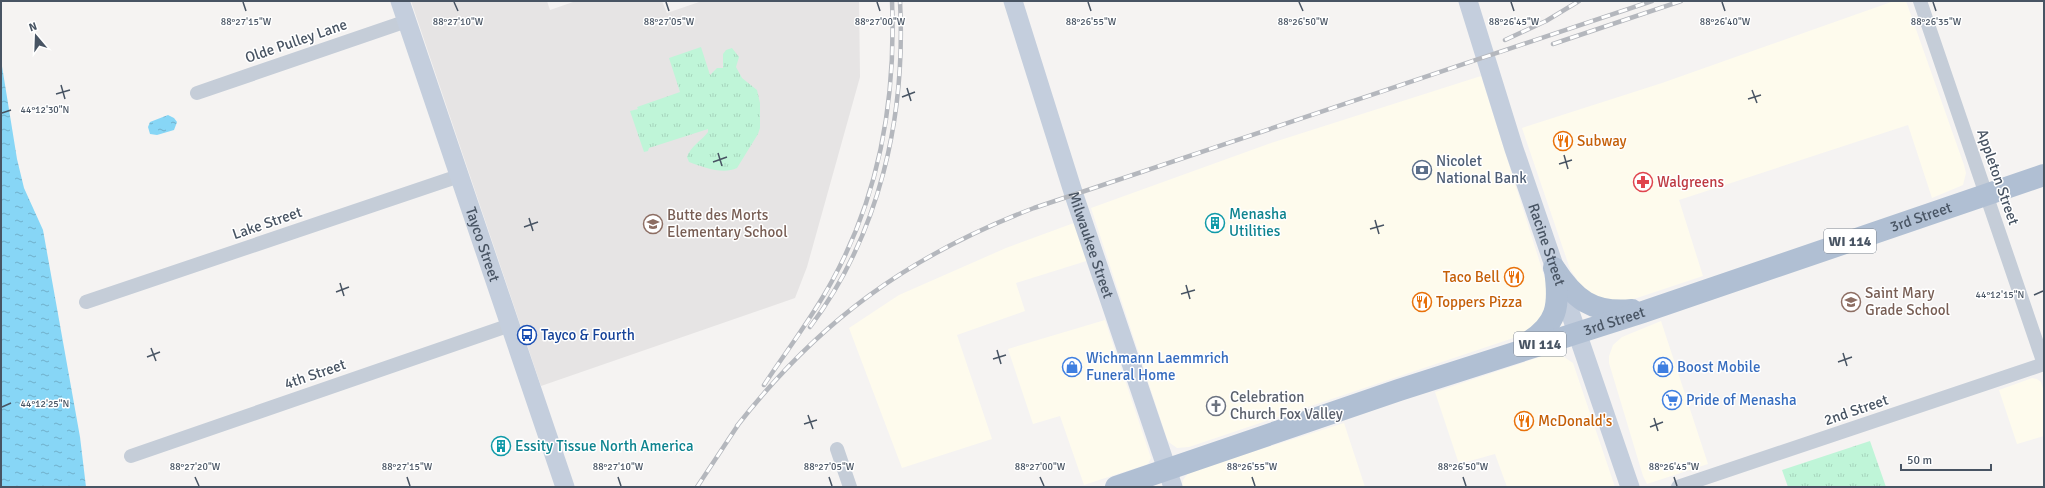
<svg xmlns="http://www.w3.org/2000/svg" width="2045" height="488" font-family="Signika,sans-serif">
  <style>
    .commercial { fill: #fefbed }
    .education { fill: #e6e4e4 }
    .park { fill: url(#park-tufts) }
    .water { fill: url(#water-ripples) }
    .lines { fill: none; stroke-linecap: round; stroke-linejoin: round }
    .street { stroke: #c5cdd8; stroke-width: 14 }
    .secondary { stroke: #c4cedd; stroke-width: 19 }
    .primary { stroke: #b0bfd3; stroke-width: 22 }
    .rail-casing { stroke: #b4b7bd; stroke-width: 4.5 }
    .rail { stroke: #fff; stroke-width: 3; stroke-dasharray: 9; stroke-linecap: butt }
    .ticks { fill: none; stroke: #485463; stroke-width: 1.5 }
    .labels { text-anchor: middle; dominant-baseline: central; stroke-width: 3; stroke-linejoin: round; paint-order: stroke }
    .shield { fill: #fff; stroke: #7f8792; stroke-width: 1 }
    .shield-label { font-size: 14px; font-weight: bold; fill: #485463 }
    .street-label { font-size: 15px; fill: #485463; stroke: #fff }
    .food-label { font-size: 15px; fill: #c56008; stroke: #fff; text-anchor: start }
    .service-label { font-size: 15px; fill: #4e5e75; stroke: #fff; text-anchor: start }
    .health-label { font-size: 15px; fill: #be3a42; stroke: #fff; text-anchor: start }
    .culture-label { font-size: 15px; fill: #0d838f; stroke: #fff; text-anchor: start }
    .education-label { font-size: 15px; fill: #785e54; stroke: #fff; text-anchor: start }
    .transit-label { font-size: 15px; fill: #164399; stroke: #fff; text-anchor: start }
    .shop-label { font-size: 15px; fill: #366cbe; stroke: #fff; text-anchor: start }
    .worship-label { font-size: 15px; fill: #5b616d; stroke: #fff; text-anchor: start }
    .ticks-label { font-size: 10px; text-anchor: middle; fill: #485463; stroke: #fff; stroke-width: 3; stroke-linejoin: round; paint-order: stroke }
  </style>
  <defs>
    <pattern id="park-tufts" width="24" height="20" patternUnits="userSpaceOnUse"><rect width="24" height="20" fill="#bff5d8"/><path d="M3 7l-1-3M5 7V3M7 7l1-3M15 17l-1-3M17 17v-4M19 17l1-3" fill="none" stroke="#a6d4bc"/></pattern>
    <pattern id="water-ripples" width="26" height="14" patternUnits="userSpaceOnUse"><rect width="26" height="14" fill="#87d6f6"/><path d="M2 4q2-2 4 0t4 0M15 11q2-2 4 0t4 0" fill="none" stroke="#70b0cb"/></pattern>
  </defs>
  <rect width="100%" height="100%" fill="#f5f3f2"/>
  <path class="commercial" d="M1894,1H1906L1964,165L1966,173L1963,185L1932,198L1908,125L1679,200L1703,276L1631,300L1607,303L1584,290L1570,269L1522,128L1662,83Z
    M1481,76L1547,285L1550,303L1534,331L1189,447L1177,448L1170,443L1167,439L1091,208L1271,143Z
    M1082,220L1096,258L1016,283L1025,311L957,335L992,439L902,468L849,328L899,295L1006,248Z
    M1105,320L1151,458L1148,464L1145,465L1084,485L1060,416L1033,424L1008,349Z
    M1661,321L1708,464L1647,484L1643,476L1609,363V356L1613,345L1622,337Z
    M1549,354L1561,355L1573,363L1615,487H1507L1495,454L1459,464L1435,392Z
    M2032,378L2037,379L2041,382L2044,392V436L2017,444L1999,390Z
    M1344,423L1365,487H1182L1183,480L1189,472Z"/>
  <path class="education" d="M411,1H547L550,10L576,1H662L667,13L702,1H859L860,77L807,267L795,298L541,386Z"/>
  <path class="park" d="M701,47L710,75L717,68H723V54L726,50L732,48L739,57L736,67L742,78L757,90L760,103V128L758,134L737,168C723,175 703,167 689,162L687,157C690,147 702,140 708,132V129L649,148L648,151L644,152L630,111L638,109L637,107L680,92L669,58Z
    M1870,441L1886,487H1788L1782,470Z"/>
  <path class="water" d="M1,60L17,159L24,188L43,230L80,437L86,487H1Z
    M168,115L174,118L177,122L174,130L157,135L150,134L148,127L150,122Z"/>
  <g class="lines">
    <path class="street" d="M1920,1L2044,364
      M197,93L407,21
      M86,302L459,176
      M837,449L850,487
      M131,456L510,325
      M1678,487L2044,364"/>
    <g class="secondary">
      <path id="s1" d="M400,1L565,487"/>
      <path id="s2" d="M1013,1L1074,195L1173,487"/>
      <path id="s3" d="M1468,1L1514,149L1630,487"/>
    </g>
    <g class="primary">
      <path d="M1554,268C1574,299 1593,314 1632,310"/>
      <path d="M1525,344C1558,325 1560,305 1555,270"/>
      <path id="s4" d="M1116,487L1399,390L1643,312L2044,175"/>
    </g>
    <g class="rail-casing">
      <path id="rail" d="M1505,40L1546,21L1579,1
        M1553,44L1681,1
        M810,327C880,234 906,116 900,1
        M764,385C787,350 812,318 832,281C880,194 896,99 892,1
        M737,426C819,321 908,256 1034,208L1652,1
        M697,487L740,422"/>
    </g>
    <use href="#rail" class="rail"/>
  </g>
  <path class="ticks" d="M243,2L246,11M454,2L458,11M666,2L669,11M877,2L880,11M1088,2L1091,11M1299,2L1303,11M1511,2L1514,11M1722,2L1725,11M1933,2L1936,11M61,85L65,99M907,88L911,101M1752,90L1757,103M56,94L70,90M902,97L915,92M1748,99L1761,95M2,113L11,110M718,153L722,166M1564,155L1568,169M713,162L727,157M1559,164L1572,160M529,218L533,231M1375,220L1379,234M524,227L538,222M1370,229L1384,225M340,283L344,296M1186,285L1190,299M336,292L349,287M1181,294L1195,290M2034,295L2043,291M151,348L156,361M997,350L1001,364M1843,353L1847,366M147,357L160,352M993,359L1006,355M1838,362L1852,357M2,407L11,403M808,415L813,429M1654,418L1658,431M804,424L817,420M1650,427L1663,422M195,477L199,486M407,477L410,486M618,477L621,486M829,477L832,486M1040,477L1044,486M1252,477L1255,486M1463,477L1466,486M1674,477L1677,486"/>
  <defs>
    <g id="restaurant-ring" transform="scale(1)"><circle r="9.5" fill="#fff" stroke="#e8710a" stroke-width="1.5"/><path d="M-5-6h1v4h1v-4h1v4h1v-4h1v5L-1.5 .5V6h-2V.5L-5-1ZM5-6V6H3V1.5H1.5Q1.5-4 5-6Z" fill="#e8710a"/></g>
    <g id="bank-ring" transform="scale(1)"><circle r="9.5" fill="#fff" stroke="#5c6f8a" stroke-width="1.5"/><path d="M-6-4H6V4H-6ZM0-2.3a2.3 2.3 0 1 0 0 4.6a2.3 2.3 0 1 0 0-4.6Z" fill="#5c6f8a"/></g>
    <g id="pharmacy-ring" transform="scale(1)"><circle r="9.5" fill="#fff" stroke="#e0444e" stroke-width="1.5"/><path d="M-2-6h4v4h4v4h-4v4h-4v-4h-4v-4h4Z" fill="#e0444e"/></g>
    <g id="building-ring" transform="scale(1)"><circle r="9.5" fill="#fff" stroke="#0f9aa8" stroke-width="1.5"/><path d="M-4-6H4V6H1V3H-1V6H-4ZM-2.5-4.3h1.7v1.8h-1.7ZM.8-4.3h1.7v1.8H.8ZM-2.5-1h1.7V.8h-1.7ZM.8-1h1.7V.8H.8Z" fill="#0f9aa8"/></g>
    <g id="school-ring" transform="scale(1)"><circle r="9.5" fill="#fff" stroke="#8d6e63" stroke-width="1.5"/><path d="M0-5L7-2L0 1L-7-2ZM-4 1L0 2.5L4 1V4Q0 6-4 4Z" fill="#8d6e63"/></g>
    <g id="bus-ring" transform="scale(1)"><circle r="9.5" fill="#fff" stroke="#1a4fb4" stroke-width="1.5"/><path d="M-5-6H5V4H4V6H2V4H-2V6H-4V4H-5ZM-3.5-4V0h7V-4ZM-3.5 1.2v1.5H-2V1.2ZM2 1.2v1.5H3.5V1.2Z" fill="#1a4fb4"/></g>
    <g id="shop-ring" transform="scale(1)"><circle r="9.5" fill="#fff" stroke="#3f7fe0" stroke-width="1.5"/><path d="M-5-2.5h2.3a2.7 3.5 0 0 1 5.4 0H5L5.5 6h-11ZM-1.5-2.5h3a1.5 2.3 0 0 0-3 0Z" fill="#3f7fe0"/></g>
    <g id="supermarket-ring" transform="scale(1)"><circle r="9.5" fill="#fff" stroke="#3f7fe0" stroke-width="1.5"/><path d="M-6-5.5h2.5l.6 2H6L4.5 2H-2.5L-4.4-4H-6ZM-1.5 3.2a1.3 1.3 0 1 0 .1 0ZM3 3.2a1.3 1.3 0 1 0 .1 0Z" fill="#3f7fe0"/></g>
    <g id="church-ring" transform="scale(1)"><circle r="9.5" fill="#fff" stroke="#6b7280" stroke-width="1.5"/><path d="M-1.2-6h2.4v3.5h3.3v2.4h-3.3V6h-2.4V-.1h-3.3v-2.4h3.3Z" fill="#6b7280"/></g>
  </defs>
  <g fill-rule="evenodd">
    <use href="#restaurant-ring" x="1563" y="141"/>
    <use href="#bank-ring" x="1422" y="170"/>
    <use href="#pharmacy-ring" x="1643" y="182"/>
    <use href="#building-ring" x="1215" y="223"/>
    <use href="#school-ring" x="653" y="224"/>
    <use href="#restaurant-ring" x="1514" y="277"/>
    <use href="#restaurant-ring" x="1422" y="302"/>
    <use href="#school-ring" x="1851" y="302"/>
    <use href="#bus-ring" x="527" y="335"/>
    <use href="#shop-ring" x="1072" y="367"/>
    <use href="#shop-ring" x="1663" y="367"/>
    <use href="#supermarket-ring" x="1672" y="400"/>
    <use href="#church-ring" x="1216" y="406"/>
    <use href="#restaurant-ring" x="1524" y="421"/>
    <use href="#building-ring" x="501" y="446"/>
  </g>
  <g class="labels">
    <g class="shield">
      <rect x="1824" y="229" width="52" height="24" rx="3"/>
      <rect x="1514" y="332" width="52" height="24" rx="3"/>
    </g>
    <g class="shield-label">
      <text x="1850" y="241">WI 114</text>
      <text x="1540" y="344">WI 114</text>
    </g>
    <g class="street-label">
      <text transform="translate(296 41) rotate(-19)">Olde Pulley Lane</text>
      <text transform="translate(1998 177) rotate(71)">Appleton Street</text>
      <text stroke="none"><textPath href="#s4" startOffset="849">3rd Street</textPath></text>
      <text transform="translate(267 223) rotate(-19)">Lake Street</text>
      <text stroke="none"><textPath href="#s1" startOffset="257">Tayco Street</textPath></text>
      <text stroke="none"><textPath href="#s2" startOffset="256">Milwaukee Street</textPath></text>
      <text stroke="none"><textPath href="#s3" startOffset="256">Racine Street</textPath></text>
      <text stroke="none"><textPath href="#s4" startOffset="525">3rd Street</textPath></text>
      <text transform="translate(315 374) rotate(-19)">4th Street</text>
      <text transform="translate(1856 410) rotate(-19)">2nd Street</text>
    </g>
    <g class="food-label">
      <text x="1577" y="141">Subway</text>
      <text x="1500" y="277" text-anchor="end">Taco Bell</text>
      <text x="1436" y="302">Toppers Pizza</text>
      <text x="1538" y="421">McDonald's</text>
    </g>
    <g class="service-label">
      <text x="1436" y="161">Nicolet<tspan x="1436" dy="17">National Bank</tspan></text>
    </g>
    <g class="health-label">
      <text x="1657" y="182">Walgreens</text>
    </g>
    <g class="culture-label">
      <text x="1229" y="214">Menasha<tspan x="1229" dy="17">Utilities</tspan></text>
      <text x="515" y="446">Essity Tissue North America</text>
    </g>
    <g class="education-label">
      <text x="667" y="215">Butte des Morts<tspan x="667" dy="17">Elementary School</tspan></text>
      <text x="1865" y="293">Saint Mary<tspan x="1865" dy="17">Grade School</tspan></text>
    </g>
    <g class="transit-label">
      <text x="541" y="335">Tayco &amp; Fourth</text>
    </g>
    <g class="shop-label">
      <text x="1086" y="358">Wichmann Laemmrich<tspan x="1086" dy="17">Funeral Home</tspan></text>
      <text x="1677" y="367">Boost Mobile</text>
      <text x="1686" y="400">Pride of Menasha</text>
    </g>
    <g class="worship-label">
      <text x="1230" y="397">Celebration<tspan x="1230" dy="17">Church Fox Valley</tspan></text>
    </g>
  </g>
  <g class="ticks-label">
    <text x="880" y="25">88°27'00"W</text>
    <text x="1514" y="25">88°26'45"W</text>
    <text x="1725" y="25">88°26'40"W</text>
    <text x="246" y="25">88°27'15"W</text>
    <text x="458" y="25">88°27'10"W</text>
    <text x="669" y="25">88°27'05"W</text>
    <text x="1091" y="25">88°26'55"W</text>
    <text x="1303" y="25">88°26'50"W</text>
    <text x="1936" y="25">88°26'35"W</text>
    <text x="45" y="113">44°12'30"N</text>
    <text x="2000" y="298">44°12'15"N</text>
    <text x="45" y="407">44°12'25"N</text>
    <text x="195" y="470">88°27'20"W</text>
    <text x="407" y="470">88°27'15"W</text>
    <text x="618" y="470">88°27'10"W</text>
    <text x="829" y="470">88°27'05"W</text>
    <text x="1040" y="470">88°27'00"W</text>
    <text x="1252" y="470">88°26'55"W</text>
    <text x="1463" y="470">88°26'50"W</text>
    <text x="1674" y="470">88°26'45"W</text>
  </g>
  <rect width="2045" height="488" fill="none" stroke="#485463" stroke-width="4"/>
  <g transform="translate(36 36) rotate(341)" stroke="#ffffff" stroke-width="3" paint-order="stroke">
  <path d="M0-3L7 15L0 10L-7 15Z" fill="#485463"/>
  <text y="-6" font-size="11" font-weight="bold" text-anchor="middle" fill="#485463">N</text>
  </g>
  <path d="M1901 464v6h90v-6" fill="none" stroke="#485463" stroke-width="2"/>
  <text x="1907" y="464" font-size="12" fill="#485463" stroke="#ffffff" stroke-width="3" paint-order="stroke">50 m</text>
</svg>
